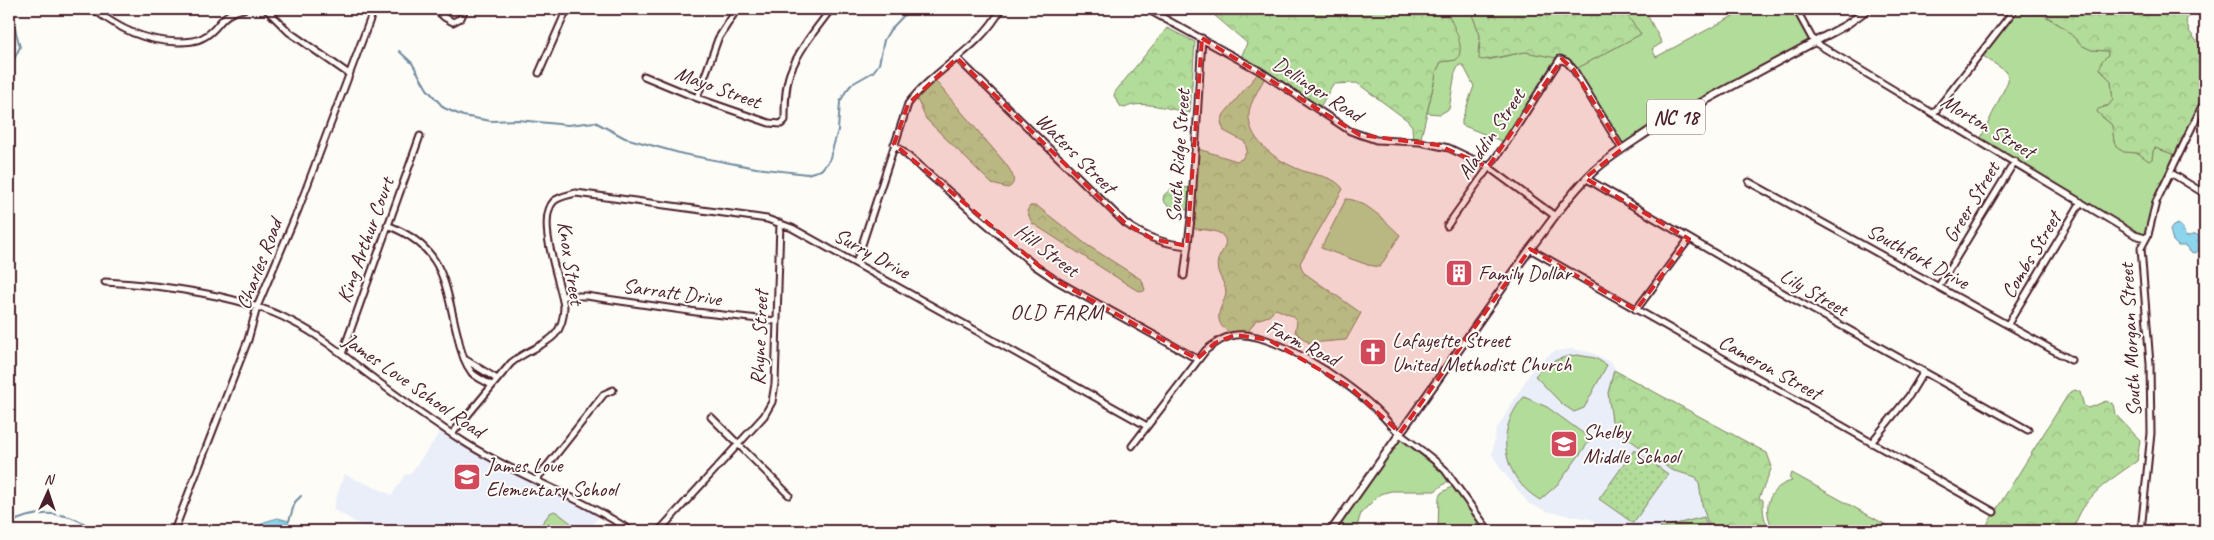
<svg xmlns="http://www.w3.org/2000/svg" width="2214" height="540" font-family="Caveat,sans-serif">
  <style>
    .built { fill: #eaeef9 }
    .green { fill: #b2dc99; stroke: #7e7e62 }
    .forest { fill: url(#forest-crowns); stroke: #7e7e62 }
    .park { fill: url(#park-dots); stroke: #7e7e62 }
    .water { fill: url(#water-ripples); stroke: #728c9f }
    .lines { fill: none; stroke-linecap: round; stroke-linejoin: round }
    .stream { stroke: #728c9f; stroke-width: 2 }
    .minor-casing { stroke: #4a1f2b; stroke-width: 9 }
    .major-casing { stroke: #4a1f2b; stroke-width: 10 }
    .minor { stroke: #fdfcf7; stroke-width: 5 }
    .major { stroke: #fdfcf7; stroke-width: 6 }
    .marked { fill: #d62828; fill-opacity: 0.2; stroke: #d62828; stroke-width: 4; stroke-dasharray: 10 6; stroke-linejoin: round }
    .labels { text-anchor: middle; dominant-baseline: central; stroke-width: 4; stroke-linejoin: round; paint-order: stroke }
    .shield { fill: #fdfcf7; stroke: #806168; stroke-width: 1 }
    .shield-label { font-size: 20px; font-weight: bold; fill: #4a1f2b }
    .street-label { font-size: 21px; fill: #4a1f2b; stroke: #fdfcf7 }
    .poi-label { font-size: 21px; fill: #4a1f2b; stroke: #fdfcf7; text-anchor: start }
    .neighbourhood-label { font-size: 22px; letter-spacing: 1px; fill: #4a1f2b; stroke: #fdfcf7 }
  </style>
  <defs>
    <pattern id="forest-crowns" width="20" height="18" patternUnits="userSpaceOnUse" patternTransform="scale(1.25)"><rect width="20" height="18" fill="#b2dc99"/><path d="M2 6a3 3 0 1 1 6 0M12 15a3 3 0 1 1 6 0" fill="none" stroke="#9bbc84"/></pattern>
    <pattern id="park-dots" width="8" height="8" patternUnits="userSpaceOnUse" patternTransform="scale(1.25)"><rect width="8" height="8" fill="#b2dc99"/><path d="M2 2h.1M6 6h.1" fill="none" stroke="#9bbc84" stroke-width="1.8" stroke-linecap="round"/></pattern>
    <pattern id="water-ripples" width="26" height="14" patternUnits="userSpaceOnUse" patternTransform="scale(1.25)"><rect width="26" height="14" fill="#8cd5ed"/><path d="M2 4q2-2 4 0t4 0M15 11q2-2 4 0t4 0" fill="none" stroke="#7ab6cb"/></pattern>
  </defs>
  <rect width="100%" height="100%" fill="#fdfcf7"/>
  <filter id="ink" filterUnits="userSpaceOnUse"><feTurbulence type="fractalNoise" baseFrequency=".02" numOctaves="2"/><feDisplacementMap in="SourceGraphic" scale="10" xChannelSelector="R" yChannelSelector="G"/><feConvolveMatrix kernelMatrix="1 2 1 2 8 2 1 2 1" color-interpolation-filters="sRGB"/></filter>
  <g filter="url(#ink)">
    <path class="built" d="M1573,349L1593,353L1612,363L1615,368L1608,393L1612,420L1622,434L1679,473L1695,477L1699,483L1702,504L1710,531H1609L1590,519L1549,512L1529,504L1500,468L1492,454L1496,430L1535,365L1555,351Z
      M441,427L464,442L601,513L589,531H371L333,509L344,474L392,495L405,475L410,474L439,434Z"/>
    <path class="green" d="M1446,9H1470L1480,35L1478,53L1487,60L1525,52L1559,58L1506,143L1462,125V120L1474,86L1463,65H1459L1455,73L1449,109L1440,114L1427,113L1437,70L1441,62L1456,60L1460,46Z
      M1622,9H1644L1662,43L1652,49L1656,57L1739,13L1735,9H1796L1814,42L1622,149L1574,70L1641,34Z
      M2015,9H2034L2064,28L2083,46L2092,50L2108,51V55L2102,61V72L2111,81L2113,100L2108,106H2104L2101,116L2112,125L2114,141L2124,152L2138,153L2148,160L2152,159L2153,151L2155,148L2179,156L2156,202L2145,238L1980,140L2008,81L2007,72L1980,54Z
      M1346,199C1365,199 1387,223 1400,235L1380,267L1368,265L1321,248Z
      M1577,355L1595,358L1607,365L1584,408L1574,412L1562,404L1535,376C1546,363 1559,357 1577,355Z
      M1524,397L1547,407L1591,439L1559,483L1540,500C1502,478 1494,430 1524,397Z
      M1400,433L1452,478L1435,491H1391L1380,494L1361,513L1356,530L1331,531Z
      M1792,473L1897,531H1775C1761,512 1767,487 1792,481L1789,478Z
      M1457,484L1489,531H1438L1439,497L1441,493Z
      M554,511L558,513L581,531H536L550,513Z
      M1704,517L1708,531H1661L1660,528Z"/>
    <path class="forest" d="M1207,9H1446C1451,22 1468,49 1456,60L1441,62L1437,70L1420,142H1413L1412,126L1407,120L1357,83L1333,84L1319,109L1266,75C1262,84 1249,104 1249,113C1247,143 1282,164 1306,172C1320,176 1335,177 1343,189L1300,263L1303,272L1361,313L1346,340L1309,343L1295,332L1297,322L1294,317L1276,309L1269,316L1256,320L1246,335C1234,335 1217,330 1219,315C1219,308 1225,301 1226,293C1226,282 1214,273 1218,260C1220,253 1230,244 1223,236C1218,229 1198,230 1190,228L1191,211L1167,205L1163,200L1164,195L1171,189L1192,187L1195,148L1237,161L1242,159L1247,151L1245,142L1224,131L1221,122L1224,114L1260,71L1240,60L1247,43Z
      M1470,9H1622L1641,34L1574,70L1562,59L1525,52L1483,60L1479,59L1480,35Z
      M2042,9H2192L2186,21L2189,31L2205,52V100L2179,156L2155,148L2153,151L2152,159L2149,161L2138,153L2124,152L2117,148L2114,141L2112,125L2097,112L2098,109L2108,106L2113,100L2111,81L2100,69L2102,61L2108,55V51L2092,50L2083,46L2064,28L2048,17Z
      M1167,28L1195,42L1190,113C1174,110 1139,99 1125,108L1121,107L1114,96L1115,92Z
      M932,77L1006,164C1011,172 1019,182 1008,188L992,184L926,119L915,95Z
      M1030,206H1037L1087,245L1142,280L1145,290L1142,292L1133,288L1032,223L1027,211Z
      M1614,370L1767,453L1772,467L1759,498L1763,500C1763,512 1763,522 1772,531H1710L1702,504L1699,483L1696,477L1671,470L1622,434L1612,421L1608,393Z
      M2075,390L2080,392L2084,406L2089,408L2106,401L2113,404L2115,414L2140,440L2137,461C2109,481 2083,495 2073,531H1983L2069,393Z"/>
    <path class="park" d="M1634,450L1668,474L1633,523L1599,499Z"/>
    <path class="water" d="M2178,224L2182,227L2186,237L2195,234L2201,237L2203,243L2196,253L2190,252L2187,246H2178L2173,241L2170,230L2173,226Z
      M278,518L289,521L286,531H263L261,525L264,522Z"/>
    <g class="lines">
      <path class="stream" d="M9,22L15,29L20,47L9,69
        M399,51L412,63L427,89L444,108L463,116L491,121L518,120L568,125L595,122L625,138L683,154L756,168L807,174L821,170L829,161L838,130L840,102L846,91L852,84L873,72L879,64L884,40L890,30L910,9
        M289,521L295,502L301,496
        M9,524C35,509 71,510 94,531"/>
      <g class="minor-casing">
        <path id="minor" d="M93,9C120,29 143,41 178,42C186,42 196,42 204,37C221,28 218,14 244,9
          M266,9L289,32L349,74
          M435,9L444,17L453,22L461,18L465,9
          M1147,9L1260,71L1350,131L1376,140L1420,142L1449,148L1487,166L1555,216
          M1796,9L1814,42L2135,235L2145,238
          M957,58L1125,223C1144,237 1163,244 1188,246
          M539,73L567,9
          M644,76L697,98L769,123L781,124L785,120C785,105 785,87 790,73C799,49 816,29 831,9
          M697,98L718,39L737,9
          M1934,113L2015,9
          M894,144L1035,266L1057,281L1197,359
          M2171,173L2205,194
          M1587,179L1783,293L2028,430
          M1749,182L2071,360
          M387,225C446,248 444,283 458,337C460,348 465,364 472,373C477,378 485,381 491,385
          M1447,226L1506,143L1560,59L1567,62L1574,70L1622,149
          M1530,249L1994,512
          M856,263L908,104C935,68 980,49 1001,9
          M1184,276L1191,219L1202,38
          M105,282C161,285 244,295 293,322C319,335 342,354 365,372C397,396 430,420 464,442C517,476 579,496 631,531
          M1939,286L2015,161
          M563,296H586L696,312L776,321
          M1636,310L1689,239
          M2008,324L2081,202
          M342,354L420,136
          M466,360L497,379
          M711,417L789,495
          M452,434L511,363C536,342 563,346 564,307C561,283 535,220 554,201C560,196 569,195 576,193L746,216L767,219L792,228L1147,426
          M1871,443L1909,396L1923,373
          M1132,446L1206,350C1215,343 1225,336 1236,335C1271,331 1345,380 1370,404C1381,413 1390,425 1400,434C1415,446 1431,456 1445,470L1489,531
          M536,480L604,394L613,390
          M174,531L248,340L257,307L298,210L374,9
          M659,531L764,416L772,402L775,384L780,223
          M2141,531L2151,433L2150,364L2141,248L2148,235L2156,202L2205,100"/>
      </g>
      <g class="major-casing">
        <path id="major" d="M1331,531L1530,249C1551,222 1571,192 1596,169C1613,154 1633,142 1652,129L1846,25L1868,9
          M2202,531L2205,526"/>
      </g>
      <use href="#minor" class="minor"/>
      <use href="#major" class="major"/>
    </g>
  </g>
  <path class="marked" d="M1202,38L1360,135L1438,145L1488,167L1562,59L1574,70L1622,149L1585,178L1689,239L1636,310L1530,249L1400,433L1351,388L1269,340L1235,335L1215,343L1197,359L1057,281L894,144L908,104L957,58L1125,223L1153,239L1187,246Z"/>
  <defs>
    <g id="building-square" transform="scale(1.4375)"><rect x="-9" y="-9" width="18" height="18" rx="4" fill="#d1495b" stroke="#fdfcf7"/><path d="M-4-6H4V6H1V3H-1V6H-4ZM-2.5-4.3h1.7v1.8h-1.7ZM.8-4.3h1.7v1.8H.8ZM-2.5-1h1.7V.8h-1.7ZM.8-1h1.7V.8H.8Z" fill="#fff"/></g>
    <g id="church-square" transform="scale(1.4375)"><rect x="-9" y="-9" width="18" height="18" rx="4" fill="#d1495b" stroke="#fdfcf7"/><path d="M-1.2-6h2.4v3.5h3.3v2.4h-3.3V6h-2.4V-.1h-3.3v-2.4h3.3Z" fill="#fff"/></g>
    <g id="school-square" transform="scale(1.4375)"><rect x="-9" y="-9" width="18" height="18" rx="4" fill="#d1495b" stroke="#fdfcf7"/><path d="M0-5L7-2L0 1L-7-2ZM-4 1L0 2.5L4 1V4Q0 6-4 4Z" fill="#fff"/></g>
  </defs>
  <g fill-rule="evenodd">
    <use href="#building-square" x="1459" y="273"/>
    <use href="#church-square" x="1373" y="352"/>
    <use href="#school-square" x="1564" y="444"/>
    <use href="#school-square" x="467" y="477"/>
  </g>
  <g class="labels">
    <rect class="shield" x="1647" y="99.5" width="58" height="35" rx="4"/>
    <g class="shield-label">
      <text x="1676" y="117">NC 18</text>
    </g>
    <g class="street-label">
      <text transform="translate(718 87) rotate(20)">Mayo Street</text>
      <text transform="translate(1318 89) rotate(33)">Dellinger Road</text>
      <text transform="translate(1988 126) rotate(31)">Morton Street</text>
      <text transform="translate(1491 134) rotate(-56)">Aladdin Street</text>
      <text transform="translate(1076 153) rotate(45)">Waters Street</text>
      <text transform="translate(1178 156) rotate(-86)">South Ridge Street</text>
      <text transform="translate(1971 202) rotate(-59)">Greer Street</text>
      <text transform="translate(365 240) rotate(-70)">King Arthur Court</text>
      <text transform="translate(1047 250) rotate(37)">Hill Street</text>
      <text transform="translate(872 253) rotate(29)">Surry Drive</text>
      <text transform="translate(2031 255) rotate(-59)">Combs Street</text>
      <text transform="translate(1918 256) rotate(29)">Southfork Drive</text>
      <text transform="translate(571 263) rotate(81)">Knox Street</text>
      <text transform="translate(259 264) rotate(-69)">Charles Road</text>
      <text transform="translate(672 292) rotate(8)">Sarratt Drive</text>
      <text transform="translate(1814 292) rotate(30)">Lily Street</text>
      <text transform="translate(759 338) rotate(-88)">Rhyne Street</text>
      <text transform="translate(2130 340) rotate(-93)">South Morgan Street</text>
      <text transform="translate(1303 343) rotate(27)">Farm Road</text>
      <text transform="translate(1770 367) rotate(29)">Cameron Street</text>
      <text transform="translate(414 385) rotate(35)">James Love School Road</text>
    </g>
    <g class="poi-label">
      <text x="1478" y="273">Family Dollar</text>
      <text x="1392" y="340">Lafayette Street<tspan x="1392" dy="24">United Methodist Church</tspan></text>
      <text x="1583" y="432">Shelby<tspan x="1583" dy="24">Middle School</tspan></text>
      <text x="486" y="465">James Love<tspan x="486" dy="24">Elementary School</tspan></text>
    </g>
    <g class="neighbourhood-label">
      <text x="1057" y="312">OLD FARM</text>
    </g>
  </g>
  <rect width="2214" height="540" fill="none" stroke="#fdfcf7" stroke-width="30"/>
  <rect x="15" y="15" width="2184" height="510" fill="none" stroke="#4a1f2b" stroke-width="2" filter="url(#ink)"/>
  <g transform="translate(48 492) rotate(3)" stroke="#fdfcf7" stroke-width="4" paint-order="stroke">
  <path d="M0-4L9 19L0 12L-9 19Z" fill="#4a1f2b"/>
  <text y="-8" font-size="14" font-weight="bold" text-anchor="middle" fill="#4a1f2b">N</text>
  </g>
</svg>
